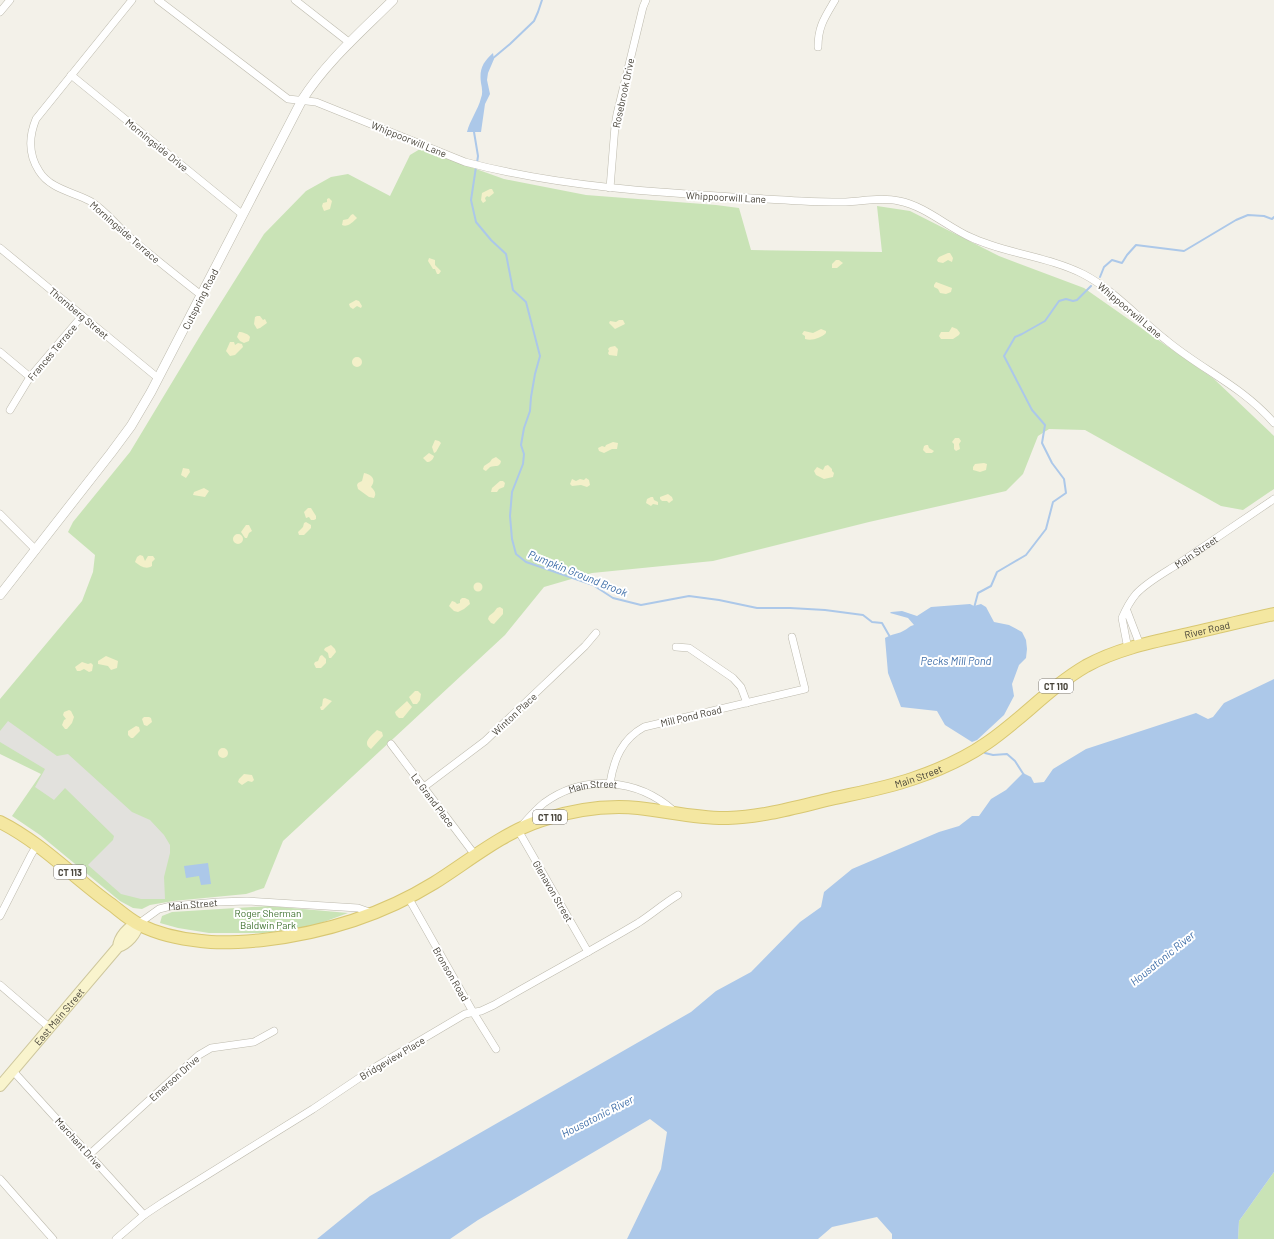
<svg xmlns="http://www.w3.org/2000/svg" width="1274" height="1239" font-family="Barlow,sans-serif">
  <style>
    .green { fill: #c9e3b6 }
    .sand { fill: #f3f0c9 }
    .parking { fill: #e2e1dd }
    .water { fill: #acc8e9 }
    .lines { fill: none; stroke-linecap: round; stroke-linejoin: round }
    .stream { stroke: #acc8e9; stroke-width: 2 }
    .minor-casing { stroke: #bdbaad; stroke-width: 8 }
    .tertiary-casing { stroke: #bdbaad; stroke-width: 10 }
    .secondary-casing { stroke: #cec79d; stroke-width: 12 }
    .primary-casing { stroke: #d8c772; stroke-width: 14 }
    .minor { stroke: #fff; stroke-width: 7 }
    .tertiary { stroke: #fff; stroke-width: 9 }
    .secondary { stroke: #f9f4cd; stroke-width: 10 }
    .primary { stroke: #f4e7a1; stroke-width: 12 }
    .labels { text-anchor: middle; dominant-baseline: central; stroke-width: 4; stroke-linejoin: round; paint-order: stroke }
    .shield { fill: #fff; stroke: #7e7b74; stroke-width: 1 }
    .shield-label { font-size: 9px; font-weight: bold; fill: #464238 }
    .street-label { font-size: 10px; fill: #464238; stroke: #fff }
    .park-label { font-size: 10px; fill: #417231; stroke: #fff }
    .water-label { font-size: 11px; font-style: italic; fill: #3c6ca7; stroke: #fff }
  </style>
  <rect width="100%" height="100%" fill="#f3f1e9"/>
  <path class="green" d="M420,149L504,179L586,195L716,205L739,208L751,250L882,252L877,206L910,211L999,256L1084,288L1214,379L1274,436V489L1243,510L1221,506L1085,430L1049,429L1038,436L1023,474L1006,491L869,522L713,561L592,573L544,587L505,635L283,841L264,888L246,894L173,901L150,905L142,909L133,908L120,901L40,835L12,816L41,774L0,754V699L82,601L93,572L95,555L68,532L73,522L130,452L203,331L264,234L306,191L331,177L348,174L390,196L410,155Z
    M269,906L348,913L310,927L264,933H209L178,928L160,923L162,916L172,912Z
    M1274,1172V1239H1238L1239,1221Z"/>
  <path class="sand" d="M490,189H492L494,193L489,197L487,196L485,198L486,201L483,203L481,200L482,193Z
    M329,198L332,201L330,209L324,211L322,206L323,203L327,202V199Z
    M353,214L357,218C353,222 347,228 342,225L343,220L348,219L351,215Z
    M948,253H950L953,258L952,262L948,260L943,263L938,262L937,260L939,257Z
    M429,258L435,260V265L441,271L439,274H437L435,269H433L428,261Z
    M836,260H839L843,263L837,268H832V264Z
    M936,282L952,288L951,292L946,294L940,293L938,289L934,287V285Z
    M356,300L359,301L362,306L361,308L357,306L353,309L350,307L349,304Z
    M257,316H260L263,320L265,319L267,323L260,328L257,329L254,324L255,317Z
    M619,320H623L625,324L615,329L609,323L610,321L616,322Z
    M952,327L957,329L960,333L959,335L953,339H941L939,336L941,332H949Z
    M821,329L826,331V333C821,338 812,341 805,339V336L802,334L804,331L813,333Z
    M239,332C242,332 249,334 250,337L249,341L244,343L240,341L237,337Z
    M230,342H234L235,345L238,343L242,344L243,347L235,355L230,356L226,351Z
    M615,346L618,349L617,356L609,355L608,353L609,351L608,349L610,347Z
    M352 362a5 5 0 1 1 10 0a5 5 0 1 1-10 0Z
    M955,438H959L961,441L959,444L960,449L956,451L954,449V444L952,442Z
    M435,440L439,441L441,443L436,452L434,453L432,447Z
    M613,442L618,443L617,449H612L604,453L599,451L598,448L602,446L605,447L606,445Z
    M926,445H928L929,448L934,451L932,453H926L923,450L924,446Z
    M429,453L434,456C433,460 430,462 427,462L423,458Z
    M496,457L501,461C500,468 495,465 490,467C489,468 487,470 486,471L484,470L483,469L484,466L490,462L492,459Z
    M984,463L987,464L986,470L980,472L973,470V467L975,464Z
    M828,465L832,469V471L834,473L833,477L824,479L816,475L814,471L817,467L823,470L825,466Z
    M183,468L189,469L190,472L186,478L181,475Z
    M364,473C373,475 376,480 371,487C374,490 377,493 374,498L369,497L358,489L357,485L358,483L362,481Z
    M586,478L589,480L590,485L587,487L581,485L572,486L570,484L572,479L576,481L580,479L584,480Z
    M500,481H503L505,483L504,487L499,489L497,492H491L492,488Z
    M204,488L209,491L205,497L193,495L194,492Z
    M668,494L672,497L673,500L669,503L667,501H662L660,499V497Z
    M651,497H653L654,500L658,502V505L653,504L651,506L646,503L647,499Z
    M308,508H311L316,516V519L314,520H311L309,517L306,518L304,512Z
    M306,522L311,525V528L304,535H299L298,532L303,527L304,523Z
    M246,525H249L252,531L249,533L247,538H245L241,532Z
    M233 539a5 5 0 1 1 10 0a5 5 0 1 1-10 0Z
    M140,555L143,556L145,561L148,556H153L155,559L152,562V566C146,570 140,566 135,562L137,557Z
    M473.5 587a4.5 4.5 0 1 1 9 0a4.5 4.5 0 1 1-9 0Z
    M462,598H465L469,600L470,604L464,609L458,612L454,611L449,606L452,601L455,602L457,604L460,603V600Z
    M500,607L503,609V614L494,624L491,623L488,619L489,616L494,612L497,608Z
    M331,645L335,649L336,652L331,658H329L328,653L324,650L325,648Z
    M322,655L326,659V663L321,668H316L314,664L315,662L318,661L320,656Z
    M106,656L118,661L117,668L111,670L108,666L98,664V661Z
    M82,662L88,664L91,663L93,665L92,671L89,672L84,669L80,671H77L75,667Z
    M415,691H418L421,694L420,700L417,704H413L409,697Z
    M325,698L332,701L323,710H321L320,707L322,706L323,699Z
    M407,701L412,707L403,718H399L396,715L395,712Z
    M69,710L71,711L74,717L72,723L67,729H65L62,725L64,720L66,719L63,715L64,712Z
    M144,717H149L151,718L152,722L147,726L144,725L142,719Z
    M136,726L139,727L140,731L133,738H131L128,735V731Z
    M377,730L382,732L383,736L371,749C361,743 372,735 377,730Z
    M218 753a5 5 0 1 1 10 0a5 5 0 1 1-10 0Z
    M244,774L252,775L254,780L252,782L248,781L242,785L238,782L239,779Z"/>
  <path class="parking" d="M8,721L57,756L68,754L132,812L150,820L164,835L170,845V853L164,877L165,899H141L121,894L88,865L113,840L114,836L65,788L54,800L35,787L45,769L0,742V731Z"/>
  <path class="water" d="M493,53L494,59L488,73L487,80L490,94L485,104L481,132H467C470,120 478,110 481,98C483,93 482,88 481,83C479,69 483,62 493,53Z
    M970,604L974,606L981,604L986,607L994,622L1009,625L1022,632L1026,640L1027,649L1026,658L1019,665L1012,684L1014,696L1004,715L977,740L972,742L945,725L937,711L901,707L888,673L885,638C891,634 899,634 905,630C909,628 909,626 914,625L908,618L890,613L891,612L902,611L917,616L931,607Z
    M1274,679V1172L1239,1221L1238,1239H892V1234L877,1217L832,1227L818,1239H627L661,1169L667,1132L650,1119L478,1220L450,1239H317L370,1196L691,1012L716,991L751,972L800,922L821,907L824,892L852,869L939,832L959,826L972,816H979L991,799L1006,790L1023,773L1031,777L1034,783L1044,782L1053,769L1086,749L1196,713L1208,719L1213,717L1224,703Z
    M208,863L211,884L201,885L199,876L186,878L184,866Z"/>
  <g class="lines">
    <path class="stream" d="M492,59L510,44L534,21L538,12L542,0
      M475,130L474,132L478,156L477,163
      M476,167L471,200L476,222L491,240L506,254L513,290L526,302L540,356L535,374L531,397L530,411L524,428L521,445L524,454L523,464L512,492L510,516L512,539L516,554L526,562L593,585L613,598L641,605L689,596L719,600L757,608H790L825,610L863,615L872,622L882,623L890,637
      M1100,277L1104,267L1112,260L1122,263L1127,255L1136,245L1184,251L1236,220L1248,215L1264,216L1272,219L1274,217
      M974,608L978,593L991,586L997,572L1026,555L1046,529L1053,502L1066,493L1064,479L1052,463L1042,443L1045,425L1032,410L1004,356L1015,337L1022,334L1045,321L1059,301L1066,299L1073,301L1077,300L1091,286
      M984,751L985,753L993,755L1007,754L1015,761L1024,775"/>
    <g class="minor-casing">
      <g id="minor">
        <path d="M132,0L36,119C29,136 28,154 39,171C50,189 73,192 90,201C107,211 118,228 133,240C155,259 178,277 201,295"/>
        <path d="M158,0L288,99L316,102L465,162C575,191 689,194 802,201C817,202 832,202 846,202C864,201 882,197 899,201C925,206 946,226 970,237C1006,254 1047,256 1083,274C1114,290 1138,318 1166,340C1202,370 1242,386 1274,423"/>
        <path d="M295,0L350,43"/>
        <path d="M0,12L10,0"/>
        <path d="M818,47C818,26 825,17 835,0"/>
        <path d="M71,75L243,215"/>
        <path d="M610,188L615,126L617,114L643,7L646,0"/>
        <path d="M0,248L158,378"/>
        <path d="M0,352L30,377"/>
        <path d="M10,410L30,377L82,316"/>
        <path d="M0,514L36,550"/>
        <path d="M1127,611L1140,645"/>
        <path d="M676,647L689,648L733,678L741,687L747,703"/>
        <path id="s1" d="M1128,649L1122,618C1125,611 1131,600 1136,594C1147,582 1164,573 1178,564C1210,542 1242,521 1274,499"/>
        <path d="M391,744L475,855"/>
        <path d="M610,783C614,759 622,739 644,727L805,689L792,637"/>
        <path d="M424,787L485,741L585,646L596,633"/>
        <path d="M408,897L473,1012L496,1049"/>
        <path d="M0,916L31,855L37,845"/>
        <path id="s2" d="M138,924L159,909L171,906L218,902L247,901L358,908L372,913"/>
        <path id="s3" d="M588,952L518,830C526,821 534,811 544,803C584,774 637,778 674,811"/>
        <path d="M0,985L50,1028"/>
        <path d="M13,1071L144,1215"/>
        <path d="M90,1154L191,1062L199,1055L211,1048L254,1042L274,1031"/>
        <path d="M0,1179L53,1239"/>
        <path d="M116,1239L144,1215L162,1203L313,1109L377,1066L465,1014L481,1011L494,1005C542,977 591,951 638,923C652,914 663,904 678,895"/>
      </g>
    </g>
    <g class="tertiary-casing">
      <path id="tertiary" d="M0,595L111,453L131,426L151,392L302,100C326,62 361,32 393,0"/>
    </g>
    <g class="secondary-casing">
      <g id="secondary">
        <path id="s4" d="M0,1086L118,947C127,944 137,934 138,924C128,926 119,937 118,947"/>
      </g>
    </g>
    <g class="primary-casing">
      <g id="primary">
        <path id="s5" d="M0,822C42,843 74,878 112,905C121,912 130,920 140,925C158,934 181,939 201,941C221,944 243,942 263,940C324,933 382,915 434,883C469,861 502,833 542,820C573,810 606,805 638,808C668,811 698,819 728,818C763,817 797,807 831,799C858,793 886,788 912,779C939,770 964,759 987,743C1022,719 1050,687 1086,666C1115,650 1147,643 1179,636C1211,629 1242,621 1274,614"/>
      </g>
    </g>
    <use href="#minor" class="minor"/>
    <use href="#tertiary" class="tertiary"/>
    <use href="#secondary" class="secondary"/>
    <use href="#primary" class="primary"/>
  </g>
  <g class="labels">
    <g class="shield">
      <rect x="1039" y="679" width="34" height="14" rx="3"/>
      <rect x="533" y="810" width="34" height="14" rx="3"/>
      <rect x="54" y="865" width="32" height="14" rx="3"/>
    </g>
    <g class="shield-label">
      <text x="1056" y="686">CT 110</text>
      <text x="550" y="817">CT 110</text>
      <text x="70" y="872">CT 113</text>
    </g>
    <g class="street-label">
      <text transform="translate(623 93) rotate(-78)">Rosebrook Drive</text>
      <text transform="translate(409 139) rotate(22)">Whippoorwill Lane</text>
      <text transform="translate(157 145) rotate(39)">Morningside Drive</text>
      <text transform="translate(726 197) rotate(3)">Whippoorwill Lane</text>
      <text transform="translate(125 232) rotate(41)">Morningside Terrace</text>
      <text transform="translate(200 299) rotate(-63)">Cutspring Road</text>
      <text transform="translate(1130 310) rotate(40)">Whippoorwill Lane</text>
      <text transform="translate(79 313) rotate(40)">Thornberg Street</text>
      <text transform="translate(52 352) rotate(-50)">Frances Terrace</text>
      <text stroke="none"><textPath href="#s1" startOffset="133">Main Street</textPath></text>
      <text stroke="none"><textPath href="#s5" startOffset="1319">River Road</textPath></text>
      <text transform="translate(514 714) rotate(-43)">Winton Place</text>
      <text transform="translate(691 716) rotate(-13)">Mill Pond Road</text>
      <text stroke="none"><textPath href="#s5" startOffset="990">Main Street</textPath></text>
      <text stroke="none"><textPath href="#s3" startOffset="231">Main Street</textPath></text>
      <text transform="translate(433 800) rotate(53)">Le Grand Place</text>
      <text transform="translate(553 891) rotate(60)">Glenavon Street</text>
      <text stroke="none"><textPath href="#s2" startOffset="60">Main Street</textPath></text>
      <text transform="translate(451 974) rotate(60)">Bronson Road</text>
      <text stroke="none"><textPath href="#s4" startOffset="91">East Main Street</textPath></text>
      <text transform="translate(392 1058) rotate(-31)">Bridgeview Place</text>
      <text transform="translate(174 1078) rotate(-42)">Emerson Drive</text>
      <text transform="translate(79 1143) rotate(48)">Marchant Drive</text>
    </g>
    <g class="park-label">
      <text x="268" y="913">Roger Sherman<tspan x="268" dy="12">Baldwin Park</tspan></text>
    </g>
    <g class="water-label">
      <text transform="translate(578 573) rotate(22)">Pumpkin Ground Brook</text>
      <text x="956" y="660">Pecks Mill Pond</text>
      <text transform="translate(1162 958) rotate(-39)">Housatonic River</text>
      <text transform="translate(597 1116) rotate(-27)">Housatonic River</text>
    </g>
  </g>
</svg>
